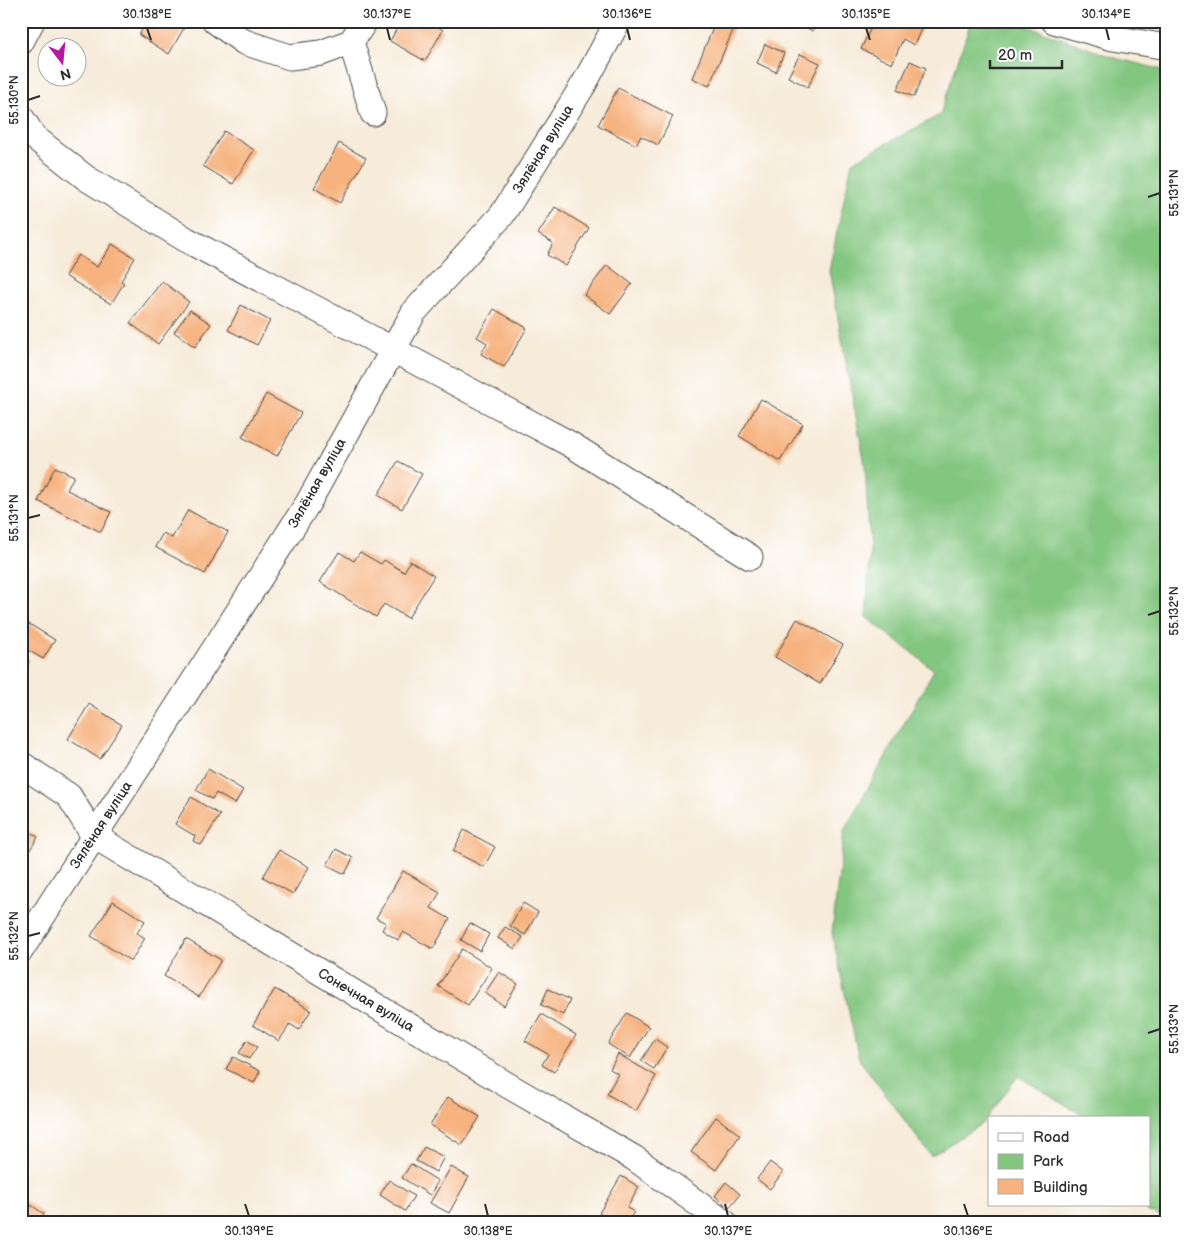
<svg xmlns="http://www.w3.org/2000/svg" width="1188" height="1244" font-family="'Balsamiq Sans',sans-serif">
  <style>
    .green { fill: #83c680; stroke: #577856 }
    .building { fill: #f6b27f }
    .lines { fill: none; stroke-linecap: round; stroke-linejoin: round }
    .minor-casing { stroke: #4a4845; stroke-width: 27 }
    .minor { stroke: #fff; stroke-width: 25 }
    .ticks { fill: none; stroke: #2b2b2b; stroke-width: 2 }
    .labels { text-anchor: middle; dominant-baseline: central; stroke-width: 4; stroke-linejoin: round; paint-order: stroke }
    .street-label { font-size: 14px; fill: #2b2b2b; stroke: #fff }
    .neatline { fill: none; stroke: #2b2b2b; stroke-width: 2 }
    .ticks-label { font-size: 12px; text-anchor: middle; fill: #2b2b2b }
  </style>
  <rect width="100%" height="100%" fill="#fff"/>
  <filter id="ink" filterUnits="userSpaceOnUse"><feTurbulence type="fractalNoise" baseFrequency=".02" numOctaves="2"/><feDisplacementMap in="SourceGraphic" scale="10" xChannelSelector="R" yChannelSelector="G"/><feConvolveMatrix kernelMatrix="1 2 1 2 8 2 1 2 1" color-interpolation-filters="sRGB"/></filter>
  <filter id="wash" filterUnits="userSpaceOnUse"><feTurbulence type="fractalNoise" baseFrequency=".0096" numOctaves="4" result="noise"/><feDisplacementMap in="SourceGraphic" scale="20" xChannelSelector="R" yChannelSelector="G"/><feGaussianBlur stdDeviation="1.12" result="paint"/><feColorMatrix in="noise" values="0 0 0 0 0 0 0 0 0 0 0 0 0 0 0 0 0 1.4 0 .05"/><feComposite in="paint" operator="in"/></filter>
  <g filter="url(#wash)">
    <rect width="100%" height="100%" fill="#f7ebd9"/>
    <path class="green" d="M971,21H1014L1115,58L1167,71V1219L1148,1212L1144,1205H1149V1118H1084L1081,1114L1018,1076L983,1123L931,1156L859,1059L832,933L844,831L934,670L866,617L870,551L865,465L829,270L852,162L940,115Z"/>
    <g id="blocks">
      <path class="building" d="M147,21H188L169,54L139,35Z
        M401,21H429L443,30L425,61L390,41Z
        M716,21H737L709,86L692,78Z
        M791,21H818L813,31Z
        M874,21H921L924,23L914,45L903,39L892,64L861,49Z
        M765,44L784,53L776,72L757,63Z
        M800,54L820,63L808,87L788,77Z
        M910,61L926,68L914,97L897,90Z
        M618,88L673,116L658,145L641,136L636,145L598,125Z
        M224,131L254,150L233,184L203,166Z
        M339,143L366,158L340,203L314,188Z
        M555,207L589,228L566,266L547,255L553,243L538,234Z
        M112,244L135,258L121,281L124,283L111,304L65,276L78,255L97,267Z
        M607,265L632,284L610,314L584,295Z
        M162,281L189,302L158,344L130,323Z
        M241,305L270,321L257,345L228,330Z
        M494,309L527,328L504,367L481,354L487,343L477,337Z
        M190,310L211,324L195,347L174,332Z
        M266,394L301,413L277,456L242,437Z
        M761,399L803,424L780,461L739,436Z
        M398,461L422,474L402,509L378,495Z
        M55,467L74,476L67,490L111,512L101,532L38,501Z
        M188,510L228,532L205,574L155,547L163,533L172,538Z
        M339,552L354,561L360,552L381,564L384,560L404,572L410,561L434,576L408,618L384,604L376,617L320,582Z
        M21,619L55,640L43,659L21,646Z
        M797,619L843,645L820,684L775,657Z
        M21,657L29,661L21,674Z
        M89,704L122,725L100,759L68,739Z
        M208,769L243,790L235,804L216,793L212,799L196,790Z
        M191,797L220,815L201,845L193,841L195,836L175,824Z
        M21,826L38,837L23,861L21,860Z
        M464,830L495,847L484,867L453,851Z
        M336,849L353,858L345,874L327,865Z
        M279,850L309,867L293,894L263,877Z
        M403,871L440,892L431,908L450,919L433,949L403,932L398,940L382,930L386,923L376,918Z
        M113,901L145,921L137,933L145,938L131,961L91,936Z
        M523,903L538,912L525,935L510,926Z
        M470,923L489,934L480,951L461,940Z
        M505,927L523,937L515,949L498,938Z
        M186,939L221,960L199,997L164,976Z
        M462,949L492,968L468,1005L438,986Z
        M499,972L518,984L504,1006L485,993Z
        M275,989L311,1010L299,1030L290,1024L279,1041L253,1025Z
        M548,989L570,1000L563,1015L541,1005Z
        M627,1013L649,1027L630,1058L608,1044Z
        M541,1014L576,1035L554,1072L542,1065L548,1054L525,1041Z
        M655,1039L667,1047L654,1069L641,1061Z
        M247,1040L257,1047L249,1059L239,1053Z
        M618,1054L656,1076L636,1111L607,1094L618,1074L610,1069Z
        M233,1057L260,1071L254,1083L226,1069Z
        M448,1097L480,1117L462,1145L430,1125Z
        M716,1117L740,1135L716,1170L691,1152Z
        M424,1147L444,1157L436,1172L416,1161Z
        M770,1162L783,1172L770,1189L757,1179Z
        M411,1164L438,1181L430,1195L402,1178Z
        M451,1167L469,1177L449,1213L430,1203Z
        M621,1176L639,1187L627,1208L634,1212L627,1223H615L599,1213Z
        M389,1180L414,1196L405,1211L380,1195Z
        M726,1182L740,1194L729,1208L715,1196Z
        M25,1201L44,1214L39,1223H21V1207Z"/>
    </g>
  </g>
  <g filter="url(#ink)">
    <use href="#blocks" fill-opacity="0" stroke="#4a4845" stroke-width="1"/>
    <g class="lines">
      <g class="minor-casing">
        <path id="minor" d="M215,21L244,42L290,57L321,53L351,42L365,21
          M1054,21L1113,38L1167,47
          M21,42L32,21
          M351,42L373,113
          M21,117L34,137L86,178L187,240L570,444L750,557
          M21,764L69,796L94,836L509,1086L634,1158L725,1223
          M21,950L308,503L414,312L502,215L584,84L618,21"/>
      </g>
      <use href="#minor" class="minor"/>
    </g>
  </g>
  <path class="ticks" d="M147,28L151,40M387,28L390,40M627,28L630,40M866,28L870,40M1106,28L1109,40M28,100L40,96M1148,197L1160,193M28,518L40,515M1148,615L1160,611M28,936L40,933M1148,1033L1160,1029M245,1204L249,1216M485,1204L488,1216M725,1204L728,1216M964,1204L968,1216"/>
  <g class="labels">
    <g class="street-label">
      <text transform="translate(543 149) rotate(-58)">Зялёная вуліца</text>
      <text transform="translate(317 483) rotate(-60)">Зялёная вуліца</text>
      <text transform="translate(101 825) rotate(-57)">Зялёная вуліца</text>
      <text transform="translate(366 1000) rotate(31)">Сонечная вуліца</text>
    </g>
  </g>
  <rect width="1188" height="1244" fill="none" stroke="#fff" stroke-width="55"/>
  <rect x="988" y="1116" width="162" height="90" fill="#ffffff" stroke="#aaaaaa"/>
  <rect x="998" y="1133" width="25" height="8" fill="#ffffff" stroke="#aaaaaa"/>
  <text x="1033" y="1142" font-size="15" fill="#2b2b2b">Road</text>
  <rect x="998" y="1154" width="25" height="15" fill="#83c680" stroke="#aaaaaa"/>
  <text x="1033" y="1166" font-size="15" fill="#2b2b2b">Park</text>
  <rect x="998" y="1179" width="25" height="15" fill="#f6b27f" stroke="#aaaaaa"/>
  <text x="1033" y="1192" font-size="15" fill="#2b2b2b">Building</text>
  <g transform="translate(62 62) rotate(164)"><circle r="24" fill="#ffffff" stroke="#aaaaaa"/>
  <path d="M0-4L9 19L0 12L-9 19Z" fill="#b5179e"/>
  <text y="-8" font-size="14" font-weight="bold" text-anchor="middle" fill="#2b2b2b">N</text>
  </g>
  <path d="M990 60v8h72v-8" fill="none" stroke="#2b2b2b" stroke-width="2.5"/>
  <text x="998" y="60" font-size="15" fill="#2b2b2b" stroke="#ffffff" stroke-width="4" paint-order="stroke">20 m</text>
  <rect x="28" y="28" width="1132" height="1188" class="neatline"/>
  <g class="ticks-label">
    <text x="147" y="18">30.138°E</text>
    <text x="387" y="18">30.137°E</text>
    <text x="627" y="18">30.136°E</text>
    <text x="866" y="18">30.135°E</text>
    <text x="1106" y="18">30.134°E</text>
    <text transform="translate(14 100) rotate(-90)" y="4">55.130°N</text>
    <text transform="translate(1174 193) rotate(-90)" y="4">55.131°N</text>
    <text transform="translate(14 518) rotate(-90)" y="4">55.131°N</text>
    <text transform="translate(1174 611) rotate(-90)" y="4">55.132°N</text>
    <text transform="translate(14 936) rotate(-90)" y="4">55.132°N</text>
    <text transform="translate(1174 1029) rotate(-90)" y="4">55.133°N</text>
    <text x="249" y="1235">30.139°E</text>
    <text x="488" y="1235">30.138°E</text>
    <text x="728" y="1235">30.137°E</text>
    <text x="968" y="1235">30.136°E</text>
  </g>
</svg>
